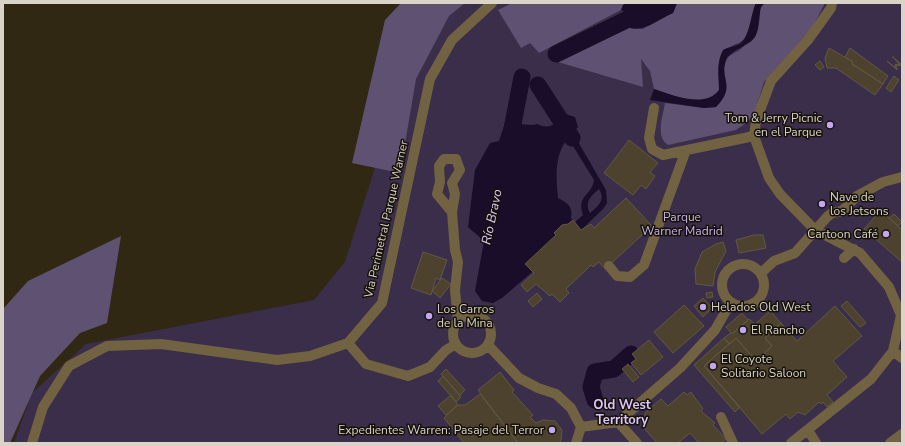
<svg xmlns="http://www.w3.org/2000/svg" width="905" height="446" font-family="'Nunito Sans',sans-serif">
  <style>
    .green { fill: #3a2e4b }
    .forest { fill: #5e5172 }
    .water { fill: #1a0d29; fill-rule: evenodd }
    .lines { fill: none; stroke-linecap: round; stroke-linejoin: round }
    .canal { stroke: #1a0d29; stroke-width: 17 }
    .building { fill: #4c422d; stroke: #625842 }
    .minor { stroke: #716241; stroke-width: 10 }
    .poi-dot { fill: #c4a7f1; stroke: #151109; stroke-width: 1.5 }
    .labels { text-anchor: middle; dominant-baseline: central; stroke-width: 3; stroke-linejoin: round; paint-order: stroke }
    .poi-label { font-size: 12px; fill: #dad4c8; stroke: #151109; text-anchor: start }
    .park-label { font-size: 12px; fill: #c9b2ed; stroke: #151109 }
    .street-label { font-size: 12px; fill: #dad4c8; stroke: #151109 }
    .water-label { font-size: 13px; font-style: italic; fill: #dccafa; stroke: #151109 }
    .neighbourhood-label { font-size: 13px; font-weight: bold; fill: #dcc6fe; stroke: #151109 }
  </style>
  <rect width="100%" height="100%" fill="#312814"/>
  <path class="green" d="M444,3H902V443H14L32,393L86,344L314,300L345,262L409,60Z"/>
  <path class="forest" d="M401,3H465L449,16L416,79L400,173L352,163L385,20Z
    M512,3H627L623,5L621,10L539,53L530,43L521,48L498,10Z
    M677,3H756C751,13 750,30 745,38C740,44 737,43 732,46C714,56 719,73 719,90C705,110 673,95 654,89L650,71L641,59L643,87L551,60L627,22L630,28L643,29L658,19L673,13Z
    M765,3H825L811,30L764,82L754,115L746,123L736,130L668,145C655,136 663,116 665,103L704,108L716,107C720,92 721,75 726,61C729,53 738,53 743,47C751,38 757,9 765,3Z
    M121,236L107,323L80,333L40,376L10,443H3V309L28,281Z"/>
  <path class="water" d="M627,3H677L673,13C659,19 645,32 630,28L627,22L636,18L621,10L623,5Z
    M756,3H765L761,6C759,15 760,28 755,37C748,47 731,49 726,60C719,80 737,85 716,107L704,108L650,100L654,89C672,95 705,109 719,90C719,75 716,63 723,50C728,47 737,46 741,43C750,35 751,14 756,3Z
    M565,114L575,117L578,127L573,133L606,190L607,203L603,209L581,230L502,298L493,303L482,301L475,291L484,241L468,227L475,170L490,143L499,141L505,123L532,125L538,124C550,131 556,122 565,114ZM568,138L594,180C592,196 576,195 583,215L575,222L571,218C573,207 568,203 558,198C556,177 554,155 568,138ZM599,189C606,200 598,206 590,213C584,202 591,196 599,189Z"/>
  <g class="lines">
    <path class="canal" d="M556,54L661,3
      M538,85L572,138
      M509,145L522,77
      M595,400L591,387L595,372L614,369L631,354"/>
  </g>
  <path class="building" d="M829,48L853,62L852,64L883,84L875,95L836,68H827L825,58Z
    M850,48L888,76L883,84L852,64L853,62L845,57Z
    M892,56L902,65L896,66L897,70L887,61L896,68L895,64L900,65Z
    M820,61L824,67L820,70L815,65Z
    M894,76L899,80L891,92L886,88Z
    M629,140L658,163L650,172L655,176L646,189L641,185L633,195L604,173Z
    M626,198L652,226L605,269L599,262L593,267L591,265L566,289L569,293L560,302L552,294L550,296L536,284L527,292L521,285L534,273L525,264L556,235L554,233L562,225L568,224L573,220L581,230L591,224L594,228Z
    M881,210L902,230V262L864,229Z
    M894,214L902,222L898,226L889,218Z
    M754,235H763L766,248L739,253L736,240Z
    M723,242L726,251L715,272L713,286L696,284L695,269L702,252L716,244Z
    M423,252L447,260L440,280L436,278L431,295L411,288Z
    M442,278L451,284L440,298L432,291Z
    M712,292L713,297L707,298L706,293Z
    M537,293L542,299L533,307L528,301Z
    M703,298L712,308L703,317L694,306Z
    M847,301L866,323L860,327L841,306Z
    M684,305L704,326L673,353L654,332Z
    M835,306L862,336L833,361L847,377L827,395L833,402L827,407L823,402L821,404L819,402L805,415L798,412L790,419L786,414L762,434L704,366L736,338L756,361L772,346L765,338L781,323L797,341Z
    M770,311L781,323L765,338L772,346L756,361L736,338L730,344L724,338L731,333L732,334L749,319L755,324Z
    M742,313L748,320L732,334L726,327Z
    M724,338L729,344L704,366L740,407L735,412L694,365Z
    M649,340L663,357L641,375L631,363L636,359L632,354Z
    M628,364L639,377L633,382L622,369Z
    M446,369L465,390L460,395L441,374Z
    M500,372L514,390L512,392L533,415L530,417L536,423L543,420L555,421L562,430L561,441L559,443H518L478,390Z
    M443,376L461,397L456,402L438,381Z
    M684,392L687,395L691,392L703,409L701,411L715,423L713,425L726,439L721,443H699L690,433L678,443H657L644,428L645,413L661,399L668,406Z
    M480,394L518,443H464L444,418L458,405H465Z
    M451,395L458,405L446,415L438,406Z"/>
  <g class="lines">
    <path class="minor" d="M654,108L649,138L652,149L663,155L754,136
      M452,212L437,194L440,182L439,166L444,159H456L460,170L452,183L455,194L452,212L455,250L458,262L455,290L458,321
      M844,258L854,249
      M722 285a21 21 0 1 1 42 0a21 21 0 1 1-42 0Z
      M609,266L617,276L630,277L644,265L686,150
      M761,273L774,261L795,253L827,217L832,213L842,211L857,196L883,182L902,177
      M453 334a19 19 0 1 1 38 0a19 19 0 1 1-38 0Z
      M348,343L366,364L408,376L430,367L446,350L456,344
      M488,345L519,378L538,388L556,394L571,408L581,427L576,443
      M893,351L902,358
      M721,417L733,443
      M618,422L637,443
      M581,427L618,422L680,368L715,330L731,302
      M808,430L816,443
      M32,443L43,407L69,366L107,346L161,344L277,360L310,356L348,343L382,303L430,79L452,40L492,3
      M791,443L871,379L893,351L901,315L889,287L860,253L815,230L780,194L769,178L754,136L756,121L771,81L808,40L831,8L832,3
      M890,443L902,434"/>
  </g>
  <g class="poi-dot">
    <circle cx="830" cy="125" r="4"/>
    <circle cx="822" cy="204" r="4"/>
    <circle cx="886" cy="234" r="4"/>
    <circle cx="703" cy="307" r="4"/>
    <circle cx="429" cy="316" r="4"/>
    <circle cx="743" cy="330" r="4"/>
    <circle cx="713" cy="366" r="4"/>
    <circle cx="552" cy="430" r="4"/>
  </g>
  <g class="labels">
    <g class="poi-label">
      <text x="822" y="118" text-anchor="end">Tom &amp; Jerry Picnic<tspan x="822" dy="14">en el Parque</tspan></text>
      <text x="830" y="197">Nave de<tspan x="830" dy="14">los Jetsons</tspan></text>
      <text x="878" y="234" text-anchor="end">Cartoon Café</text>
      <text x="711" y="307">Helados Old West</text>
      <text x="437" y="309">Los Carros<tspan x="437" dy="14">de la Mina</tspan></text>
      <text x="751" y="330">El Rancho</text>
      <text x="721" y="359">El Coyote<tspan x="721" dy="14">Solitario Saloon</tspan></text>
      <text x="544" y="430" text-anchor="end">Expedientes Warren: Pasaje del Terror</text>
    </g>
    <g class="park-label">
      <text x="682" y="217">Parque<tspan x="682" dy="14">Warner Madrid</tspan></text>
    </g>
    <g class="street-label">
      <text transform="translate(386 219) rotate(-77)">Via Perimetral Parque Warner</text>
    </g>
    <g class="water-label">
      <text transform="translate(492 217) rotate(-78)">Río Bravo</text>
    </g>
    <g class="neighbourhood-label">
      <text x="622" y="405">Old West<tspan x="622" dy="15">Territory</tspan></text>
    </g>
  </g>
  <rect width="905" height="446" fill="none" stroke="#dad4c8" stroke-width="8"/>
</svg>
